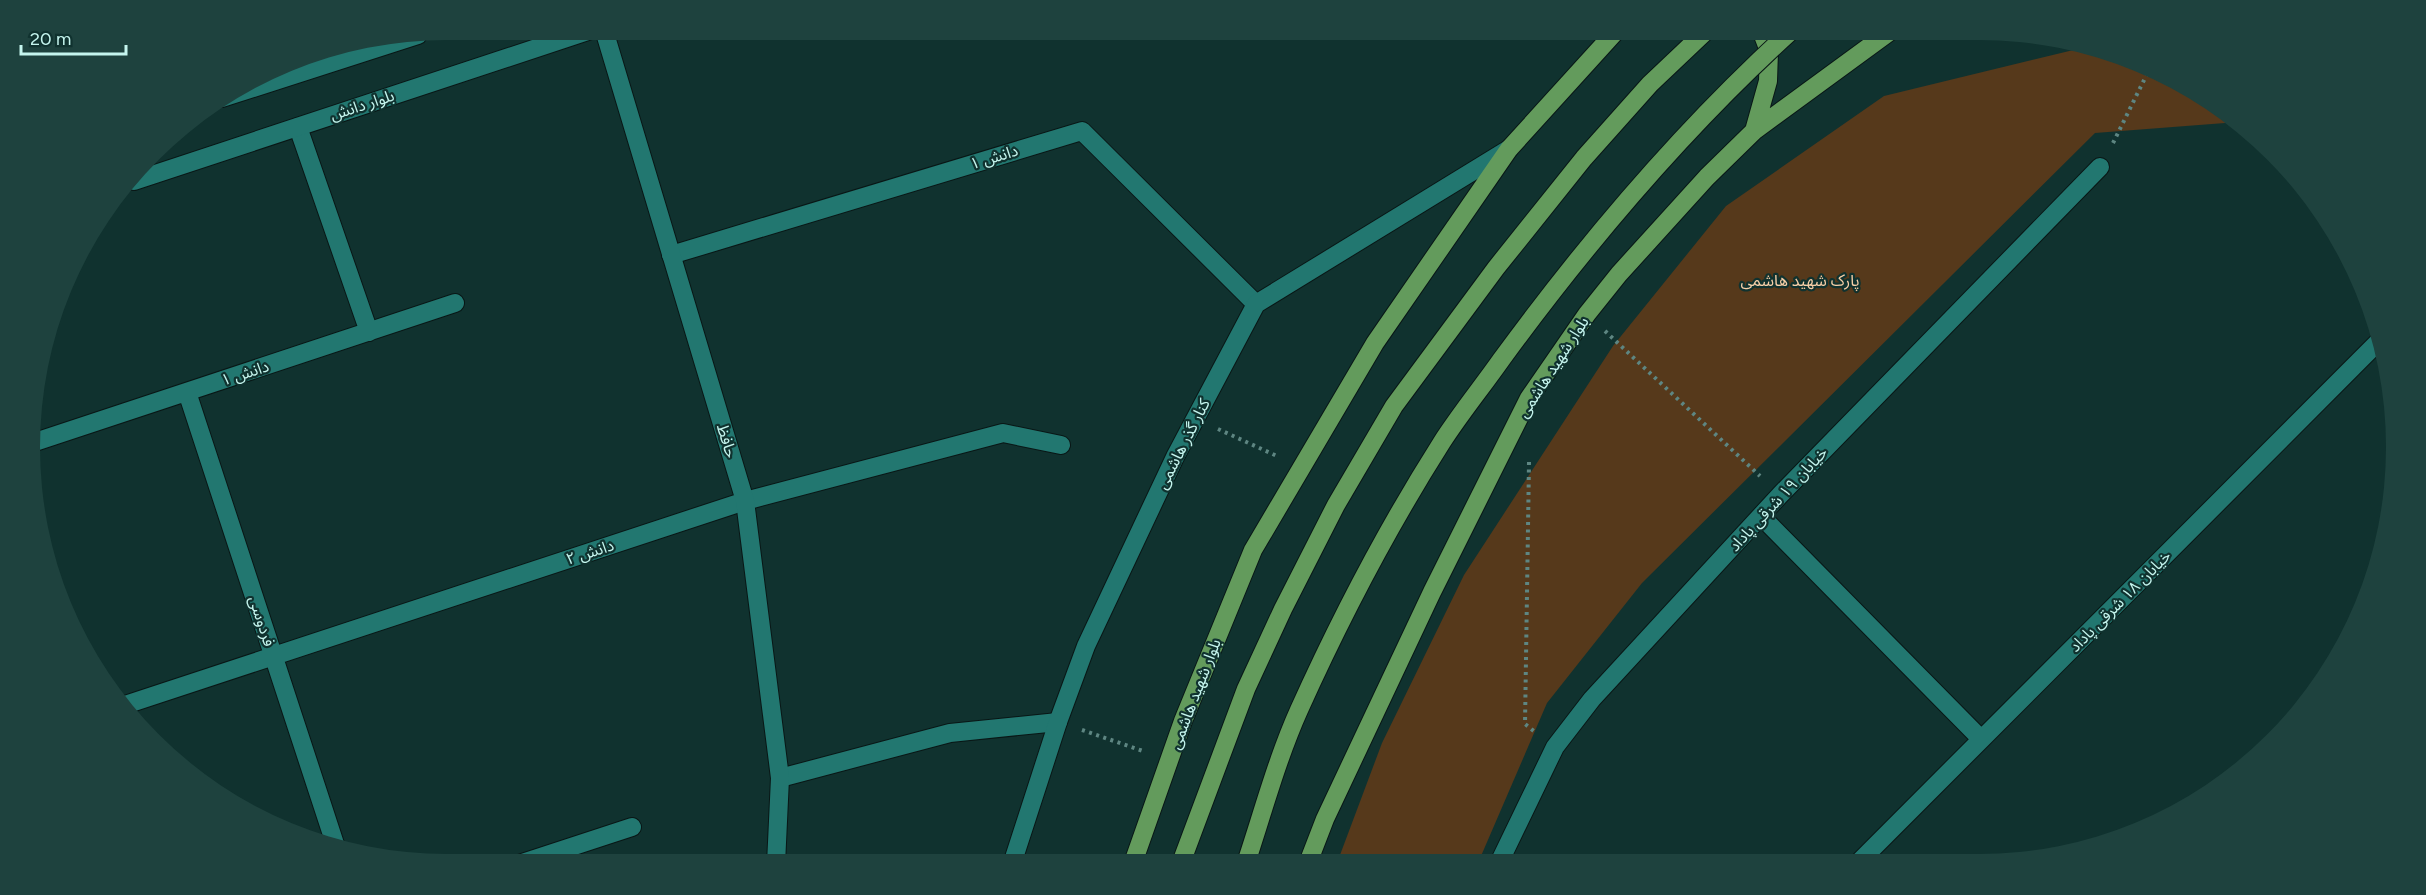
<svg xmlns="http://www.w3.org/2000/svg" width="2426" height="895" font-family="Figtree,'Noto Sans Arabic',sans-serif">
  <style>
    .green { fill: #56391b }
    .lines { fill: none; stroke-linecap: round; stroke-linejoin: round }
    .street-casing { stroke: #091716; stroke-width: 20 }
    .secondary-casing { stroke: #091716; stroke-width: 20 }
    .primary-casing { stroke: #091716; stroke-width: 20 }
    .path { stroke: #5e8682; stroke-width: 4; stroke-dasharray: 3 4.5; stroke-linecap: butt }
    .street { stroke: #227770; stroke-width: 18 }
    .secondary { stroke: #227770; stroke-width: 18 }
    .primary { stroke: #639b5c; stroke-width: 18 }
    .primary-bridge-casing { stroke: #091716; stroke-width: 20; stroke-linecap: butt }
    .primary-bridge { stroke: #639b5c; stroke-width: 18 }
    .labels { text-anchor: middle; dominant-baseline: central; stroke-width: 4.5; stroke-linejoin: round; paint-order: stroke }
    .street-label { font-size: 16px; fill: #c5f5ee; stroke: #10322f }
    .park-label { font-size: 16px; fill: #f7cfa7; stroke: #10322f }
  </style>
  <rect width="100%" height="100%" fill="#10322f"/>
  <path class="green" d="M2090,46L2163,73L2238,122L2095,133L1642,583L1547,703L1478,863H1337L1382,743L1464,575L1613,346L1726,206L1884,96Z"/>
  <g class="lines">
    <g class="street-casing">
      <path id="street" d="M298,127L369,332
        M671,255L1082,131L1256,304
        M187,392L337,850
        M35,442L455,303
        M1761,516L1981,739
        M125,705L745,501L1003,433L1061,445
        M780,778L950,733L1058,722
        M1859,862L2380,340
        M1499,863L1555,747L1592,699L1780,495L2100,167
        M516,865L632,827"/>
    </g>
    <g class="secondary-casing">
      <path id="secondary" d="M604,30L745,501L780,778L776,864
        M222,98L418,35
        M134,181L591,30
        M1012,864L1058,722L1086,646L1175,457L1256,304L1509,149"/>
    </g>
    <g class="primary-casing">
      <path id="primary" d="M1754,131L1768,81L1769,51L1761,30
        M1133,863L1183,721L1253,550L1375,343L1509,149L1617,30
        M1181,863L1246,689L1283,609L1336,505L1394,406L1496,268L1584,158L1650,84L1707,30
        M1308,863L1325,819L1432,592L1529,398L1587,314L1619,274L1707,177L1754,131L1892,30"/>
    </g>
    <path class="path" d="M2113,143L2150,68
      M1605,331L1760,476
      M1218,429L1277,456
      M1529,462L1525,724L1535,732
      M1082,730L1143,751"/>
    <use href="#street" class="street"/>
    <use href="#secondary" class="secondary"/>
    <use href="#primary" class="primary"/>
    <g class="primary-bridge-casing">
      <path id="primary-bridge" d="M1246,863C1263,812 1277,759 1299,710C1340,619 1388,527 1442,442C1460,414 1482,387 1501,360C1588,241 1683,129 1792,30"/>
    </g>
    <use href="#primary-bridge" class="primary-bridge"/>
  </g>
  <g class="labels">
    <g class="street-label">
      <text transform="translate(362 105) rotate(-18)">بلوار دانش</text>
      <text transform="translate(994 157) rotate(-17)">دانش ۱</text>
      <text transform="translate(1553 367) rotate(-57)">بلوار شهید هاشمی</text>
      <text transform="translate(245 373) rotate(-18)">دانش ۱</text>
      <text transform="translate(727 441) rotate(73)">حافظ</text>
      <text transform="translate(1183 444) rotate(-63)">کنار گذر هاشمی</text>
      <text transform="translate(1778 499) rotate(-47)">خیابان ۱۹ شرقی پاداد</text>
      <text transform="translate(590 552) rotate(-18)">دانش ۲</text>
      <text transform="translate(2120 601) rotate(-45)">خیابان ۱۸ شرقی پاداد</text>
      <text transform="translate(262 621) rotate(72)">فردوسی</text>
      <text transform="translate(1195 694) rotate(-69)">بلوار شهید هاشمی</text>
    </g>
    <g class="park-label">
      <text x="1800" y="280">پارک شهید هاشمی</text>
    </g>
  </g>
  <path d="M0 0H2426V895H0ZM447 40H1979A407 407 0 0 1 2386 447V447A407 407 0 0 1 1979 854H447A407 407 0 0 1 40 447V447A407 407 0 0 1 447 40Z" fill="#1e423e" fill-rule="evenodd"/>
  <path d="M21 45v9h105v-9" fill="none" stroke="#c5f5ee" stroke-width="3"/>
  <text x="30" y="45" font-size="18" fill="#c5f5ee" stroke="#10322f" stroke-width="4.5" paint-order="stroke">20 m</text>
</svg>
